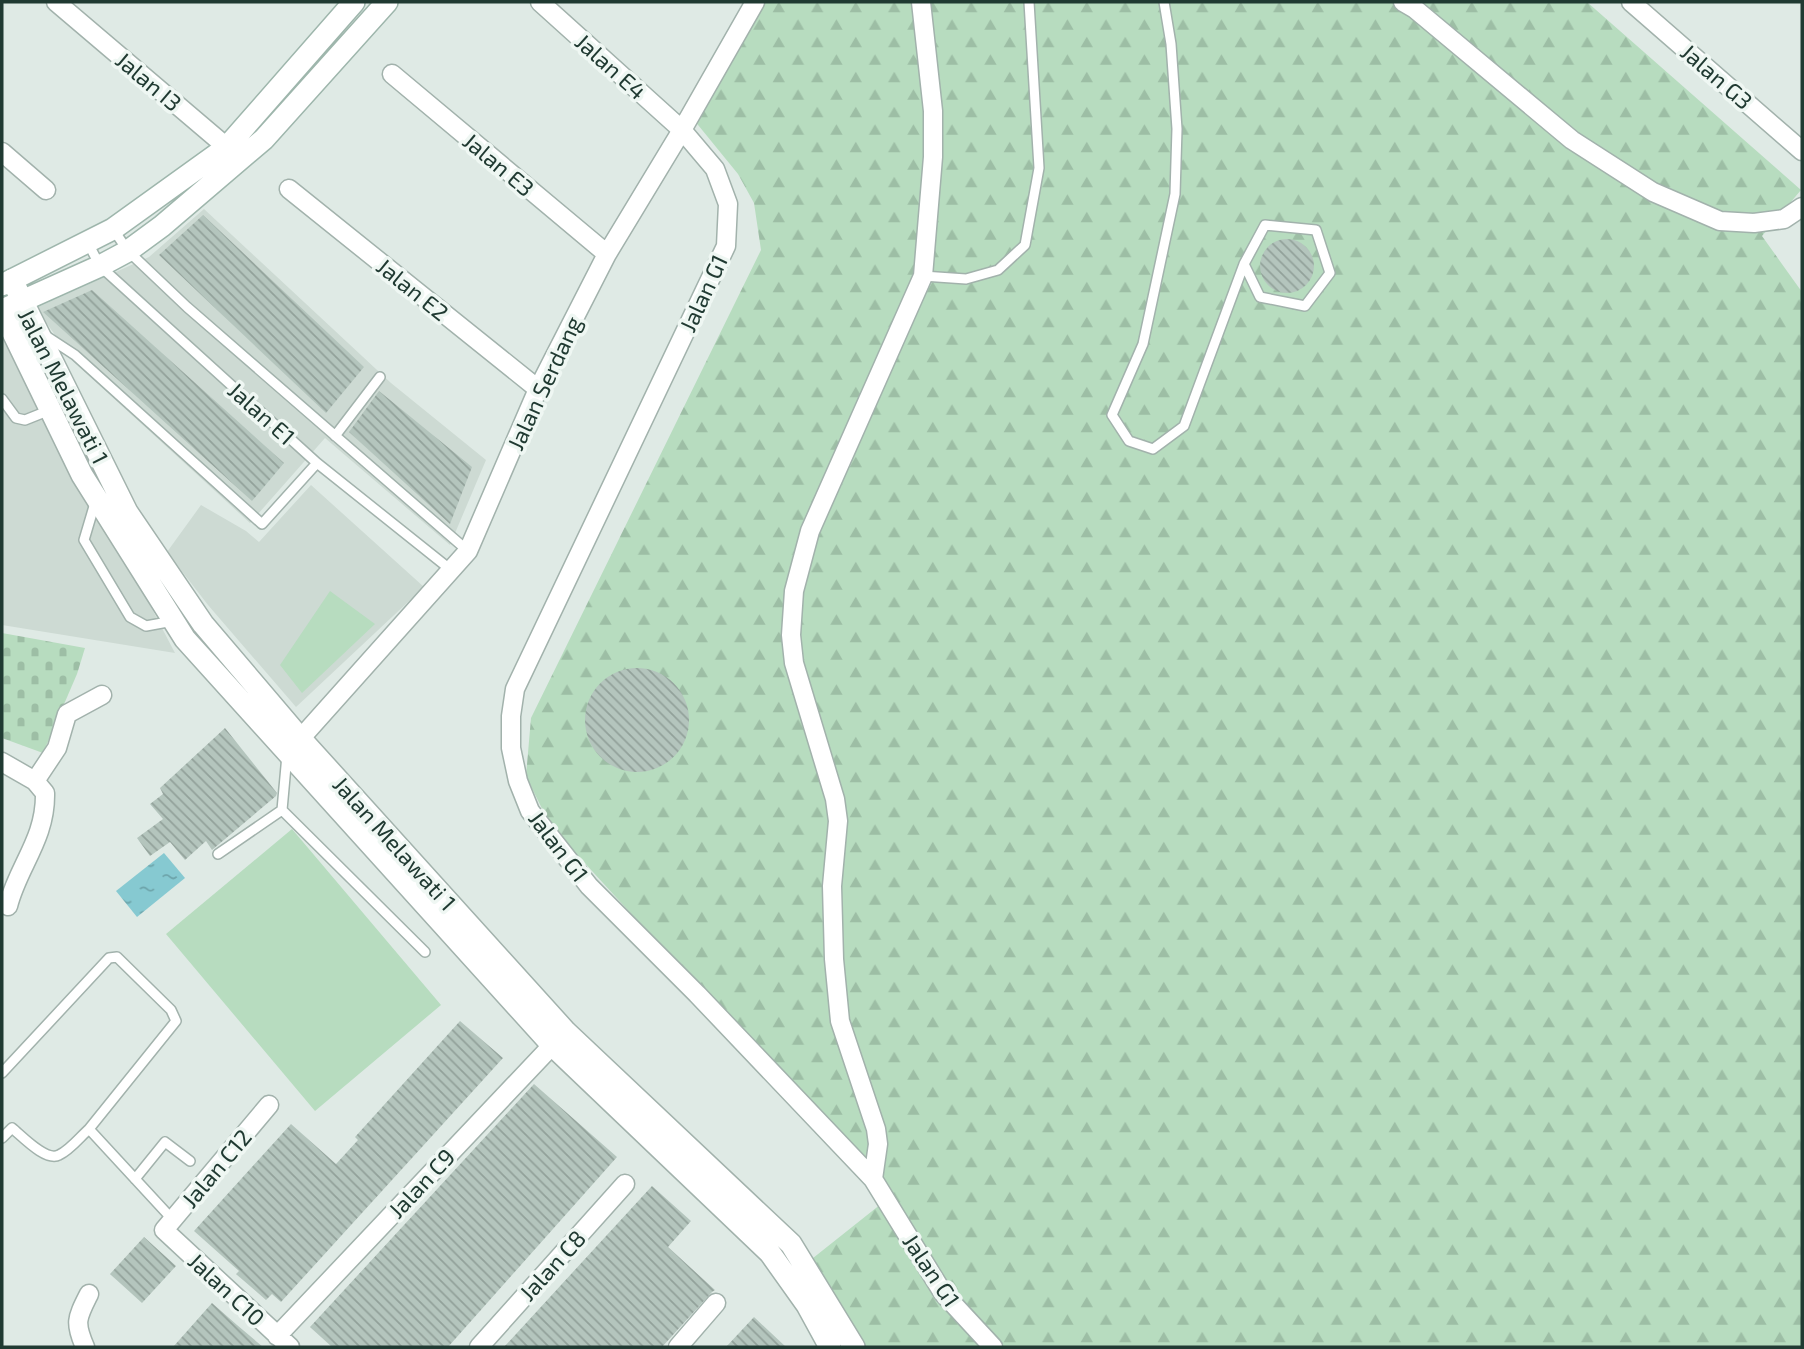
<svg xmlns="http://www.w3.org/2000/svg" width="1804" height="1349" font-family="'Exo 2',sans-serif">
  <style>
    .built { fill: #cddad3 }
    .forest { fill: url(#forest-firs) }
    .cemetery { fill: url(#cemetery-stones) }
    .green { fill: #b7dcbf }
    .water { fill: url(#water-ripples) }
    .building { fill: url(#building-back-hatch) }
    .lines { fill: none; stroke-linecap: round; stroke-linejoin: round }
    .service-casing { stroke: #a2b2ac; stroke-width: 12 }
    .minor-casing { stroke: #a2b2ac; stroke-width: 21 }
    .tertiary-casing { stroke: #a2b2ac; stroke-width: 24 }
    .secondary-casing { stroke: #9eb6ac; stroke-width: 24 }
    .service { stroke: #fff; stroke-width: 9 }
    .minor { stroke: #fff; stroke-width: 18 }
    .tertiary { stroke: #fff; stroke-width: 21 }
    .secondary { stroke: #fff; stroke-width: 21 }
    .labels { text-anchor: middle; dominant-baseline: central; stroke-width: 7; stroke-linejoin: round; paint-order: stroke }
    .street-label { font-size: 23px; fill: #203a32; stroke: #eff7f3 }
  </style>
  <defs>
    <pattern id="forest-firs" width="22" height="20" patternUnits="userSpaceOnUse" patternTransform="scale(1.75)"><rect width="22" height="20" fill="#b7dcbf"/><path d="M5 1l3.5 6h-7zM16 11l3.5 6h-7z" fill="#9dbea5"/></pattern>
    <pattern id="cemetery-stones" width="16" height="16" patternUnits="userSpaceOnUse" patternTransform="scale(1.75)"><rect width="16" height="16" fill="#b7dcbf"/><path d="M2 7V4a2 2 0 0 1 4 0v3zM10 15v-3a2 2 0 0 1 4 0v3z" fill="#9dbea5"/></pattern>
    <pattern id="water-ripples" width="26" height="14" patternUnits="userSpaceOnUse" patternTransform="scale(1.75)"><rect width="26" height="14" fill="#86c9d1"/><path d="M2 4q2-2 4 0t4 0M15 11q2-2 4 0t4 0" fill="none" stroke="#6da4aa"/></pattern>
    <pattern id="building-back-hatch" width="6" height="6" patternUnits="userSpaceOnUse" patternTransform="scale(1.75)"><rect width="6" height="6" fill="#b4c5bd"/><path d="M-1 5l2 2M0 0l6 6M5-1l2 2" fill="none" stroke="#92a19a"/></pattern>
  </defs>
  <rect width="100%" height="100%" fill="#dfeae5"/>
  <path class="built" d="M204,209L391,383L486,460L450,545L325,438L250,523L74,362L36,308L149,257Z
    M2,322L175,653L2,625Z
    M311,485L424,587L296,707L208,605L167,552L201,505L246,531L259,542Z"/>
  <path class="forest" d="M754,2H1587L1801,190L1762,236L1802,292V1347H863L803,1266L881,1204L847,1150L550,825L526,776L531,718L761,250L754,203L738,174L694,120Z"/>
  <path class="cemetery" d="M2,633L85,648L77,674L43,753L2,738Z"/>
  <path class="green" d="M330,591L375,624L302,693L280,665Z
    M292,829L441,1005L315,1111L166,934Z"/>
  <path class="water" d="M164,853L185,878L137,917L116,891Z"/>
  <path class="building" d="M203,215L364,367L326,413L159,255Z
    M1260 266a27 27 0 1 1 54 0a27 27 0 1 1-54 0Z
    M92,290L284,463L252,501L43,312Z
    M379,391L472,467L450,524L349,432Z
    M585 720a52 52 0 1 1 104 0a52 52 0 1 1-104 0Z
    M225,728L277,793L276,796L212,850L206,841L185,860L170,842L150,856L137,838L163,819L150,804L163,794L160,788Z
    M460,1021L503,1058L281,1302L272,1294L266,1300L236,1274L239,1271L194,1231L291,1124L336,1164L358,1140L355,1137Z
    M534,1084L617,1157L448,1347H332L310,1327Z
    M652,1186L691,1221L668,1247L715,1290L712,1292L662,1347H504Z
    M144,1237L176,1266L142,1303L110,1274Z
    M212,1303L237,1325L263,1347H173Z
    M754,1317L786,1347H726Z"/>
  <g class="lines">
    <g class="service-casing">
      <path id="service" d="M1164,2L1171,44L1177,129L1175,194L1143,344L1112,415L1129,441L1153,449L1184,426L1244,264L1265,225L1316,230L1330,273L1305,306L1260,297L1244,264
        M113,229L128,251L187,307L468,551
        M88,243L100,266L317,463L451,570
        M923,276L966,279L998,270L1025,245L1039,168L1029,2
        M46,336L75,355L262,524L317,463
        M2,399L16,418L25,420L50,410
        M335,436L380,377
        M95,503L84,540L130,617L146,626L173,621
        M282,810L425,952
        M218,854L282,810L287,755
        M2,1073L109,958L117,957L171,1010L176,1021L89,1129
        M2,1138L12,1128C22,1136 46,1162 59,1155C70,1150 80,1137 89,1129L173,1220
        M135,1179L165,1142L190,1161"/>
    </g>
    <g class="minor-casing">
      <path id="minor" d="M56,2L236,155
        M540,2L682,130L715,169L728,204L726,246L515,689L511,716V748L518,781L530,811L589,886L697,994L873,1179L943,1293L993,1347
        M1403,2L1415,9L1572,140L1653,192L1720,221L1754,223L1784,219L1802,207
        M1631,2L1802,151
        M392,74L607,254
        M2,152L46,190
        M289,189L538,389
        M292,748L468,551L538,389L607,254L682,130L755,2
        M2,762L35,781L45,793C46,839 18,866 8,906
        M35,781L57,748L67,714L102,695
        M269,1105L164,1230L290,1347
        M873,1179L878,1144L876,1129L840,1021L834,959L832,886L838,821L835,799L794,663L791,635L794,591L810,531L923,276L933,157V111L921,2
        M277,1336L561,1036
        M85,1347C74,1322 77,1318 89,1294
        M479,1347L625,1184
        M678,1347L716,1303"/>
    </g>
    <g class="tertiary-casing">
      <path id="tertiary" d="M12,280L127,512L203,624L300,738L566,1032L791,1244L854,1347
        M2,310L82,475L185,639L552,1045L770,1253L807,1305L830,1347"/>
    </g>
    <g class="secondary-casing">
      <path id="secondary" d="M2,285L113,229L227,147L354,2
        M2,310L100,266L128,251L162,226L264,139L387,2"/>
    </g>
    <use href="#service" class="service"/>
    <use href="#minor" class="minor"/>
    <use href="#tertiary" class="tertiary"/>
    <use href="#secondary" class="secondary"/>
  </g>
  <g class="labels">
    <g class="street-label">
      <text transform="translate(611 66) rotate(42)">Jalan E4</text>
      <text transform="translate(1717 76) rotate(41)">Jalan G3</text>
      <text transform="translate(149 81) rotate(40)">Jalan I3</text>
      <text transform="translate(499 164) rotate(40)">Jalan E3</text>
      <text transform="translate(413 289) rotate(39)">Jalan E2</text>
      <text transform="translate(703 293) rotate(-65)">Jalan G1</text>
      <text transform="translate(544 383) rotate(-65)">Jalan Serdang</text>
      <text transform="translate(64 386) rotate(63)">Jalan Melawati 1</text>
      <text transform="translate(262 413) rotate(42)">Jalan E1</text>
      <text transform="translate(395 843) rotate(48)">Jalan Melawati 1</text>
      <text transform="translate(559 846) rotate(53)">Jalan G1</text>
      <text transform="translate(216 1168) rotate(-50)">Jalan C12</text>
      <text transform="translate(421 1183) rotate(-47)">Jalan C9</text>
      <text transform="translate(552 1265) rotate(-48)">Jalan C8</text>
      <text transform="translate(932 1270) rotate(56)">Jalan G1</text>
      <text transform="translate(227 1289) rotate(43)">Jalan C10</text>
    </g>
  </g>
  <rect width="1804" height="1349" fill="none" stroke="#203a32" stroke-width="7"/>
</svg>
